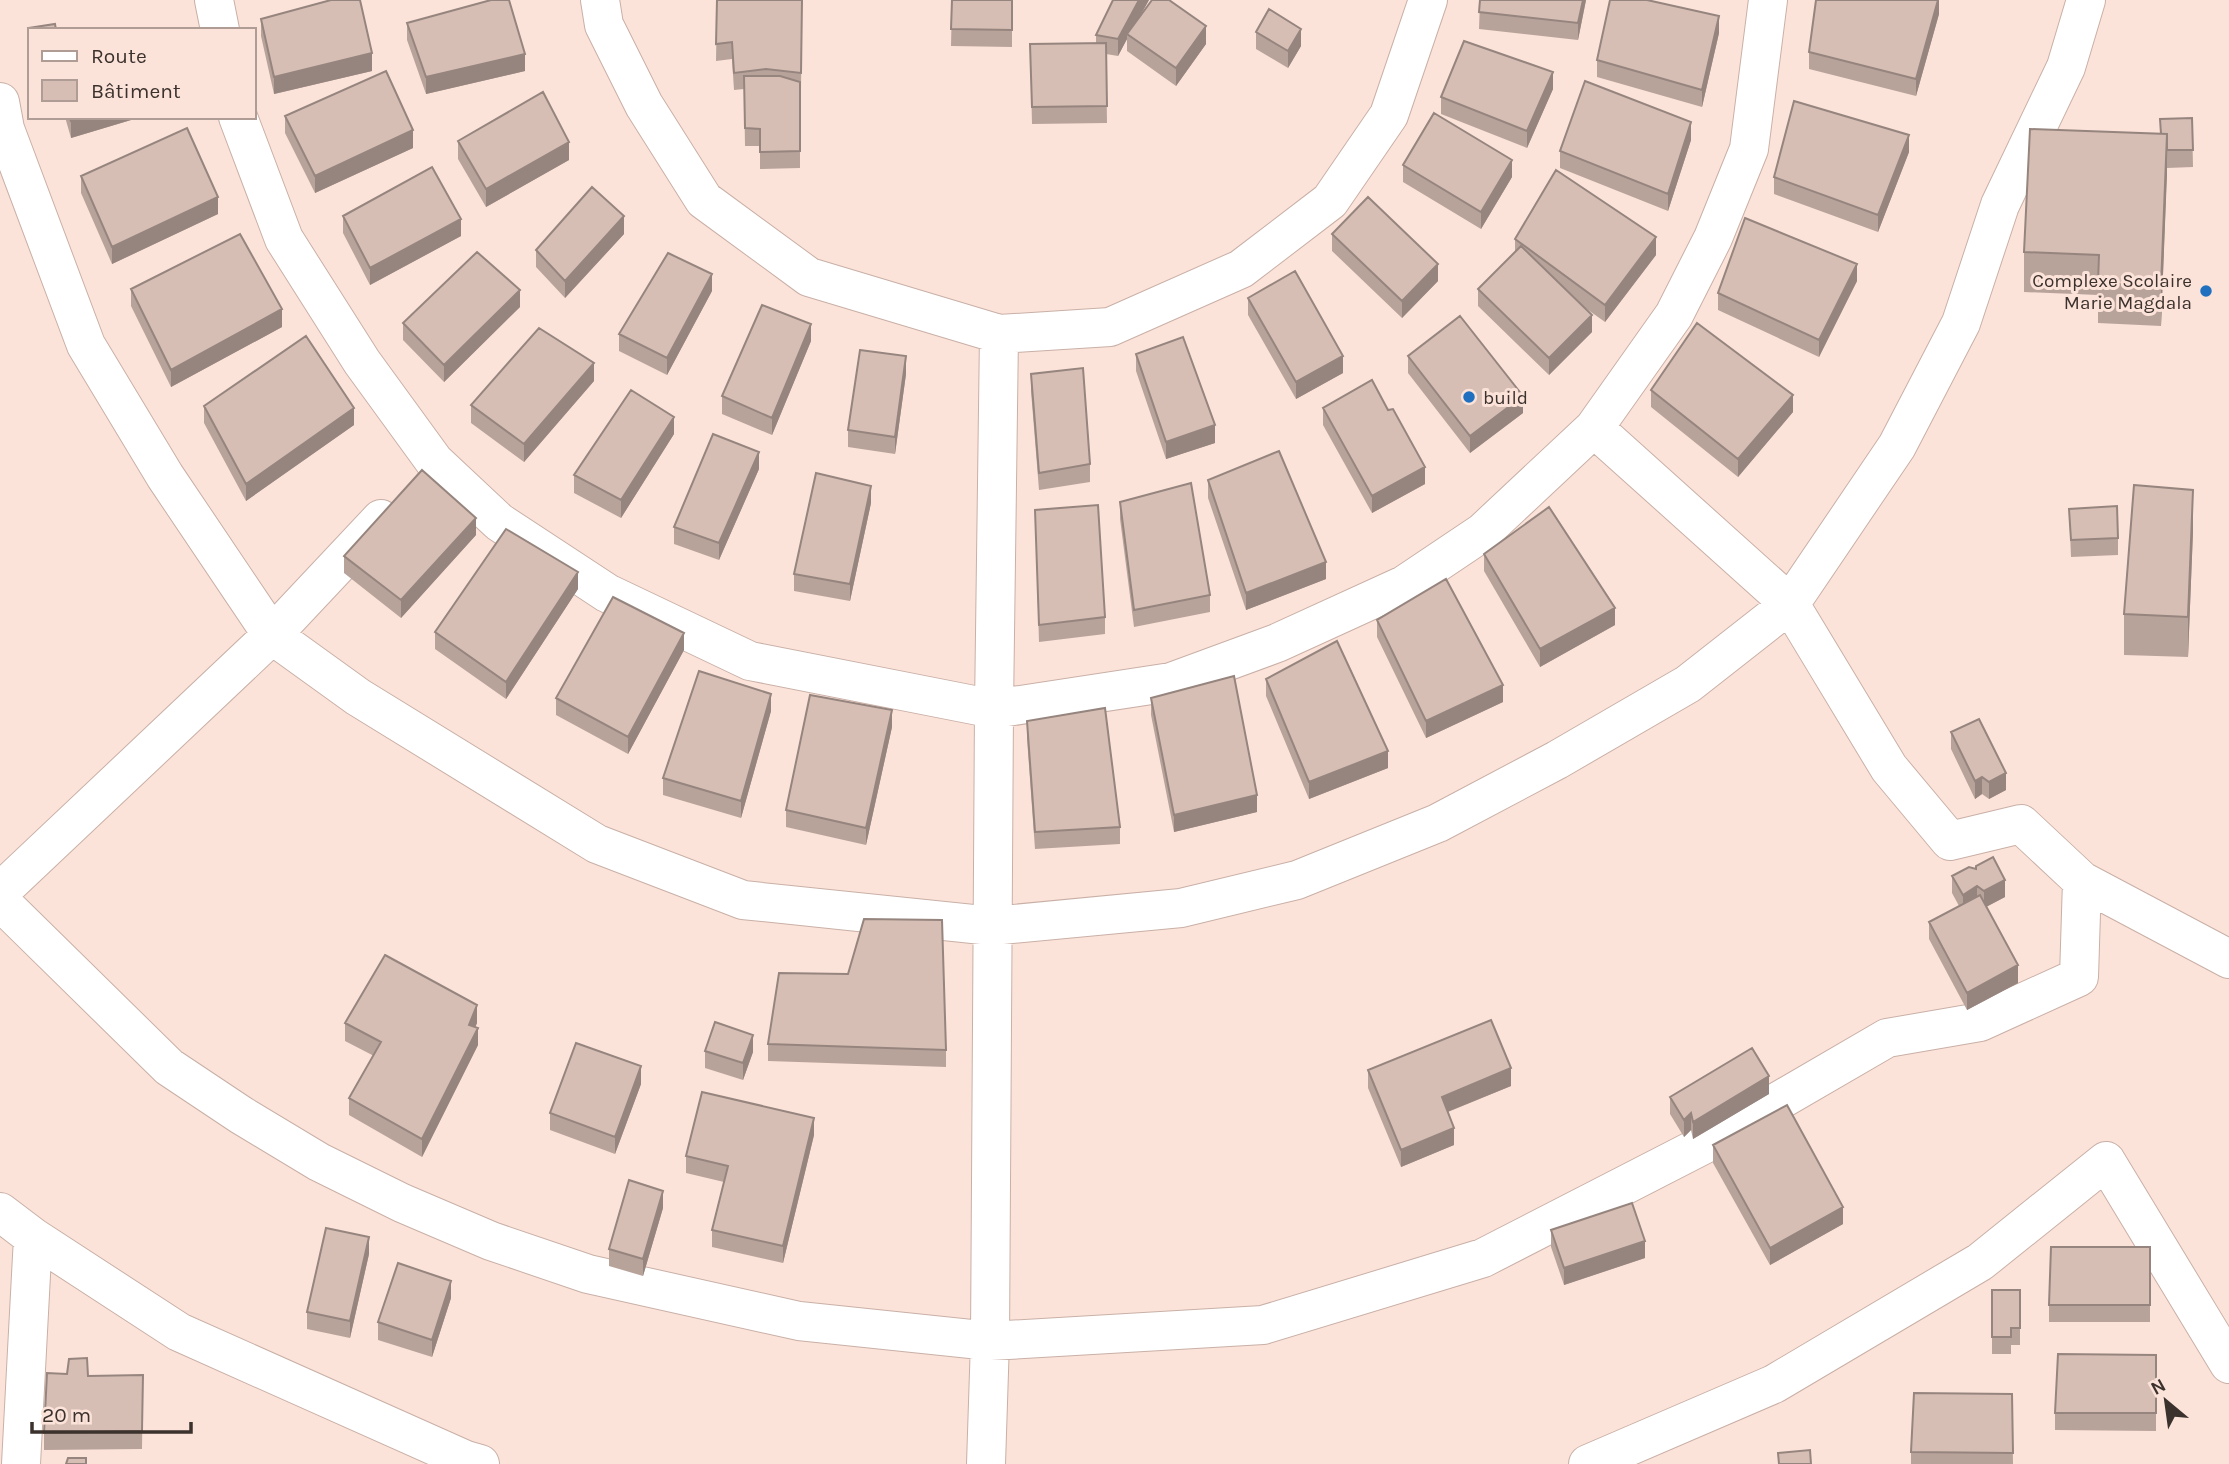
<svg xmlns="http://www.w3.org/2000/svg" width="2229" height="1464" font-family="Karla,sans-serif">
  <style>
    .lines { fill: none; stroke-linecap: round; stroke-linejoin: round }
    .minor-casing { stroke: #c9b0a7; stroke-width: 40 }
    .minor { stroke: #fff; stroke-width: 38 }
    .wall { fill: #b8a39b }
    .shaded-wall { fill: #96857e }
    .building { fill: #d6beb4; stroke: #96857e; stroke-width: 2 }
    .poi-dot { fill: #2070bf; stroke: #fce3d9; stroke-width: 2.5 }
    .labels { text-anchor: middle; stroke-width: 6; stroke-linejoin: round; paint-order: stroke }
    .poi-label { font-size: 19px; fill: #3b312d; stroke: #fce3d9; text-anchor: end }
  </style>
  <rect width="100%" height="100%" fill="#fce3d9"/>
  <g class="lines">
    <defs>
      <path id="minor" d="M214,0l6,30
        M600,0l4,25 40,80 60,95 105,77 190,57 111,-7 131,-58 89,-68 59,-86 39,-115
        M0,102l5,27 81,216 79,131 107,159 86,62 239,147 146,56 249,26 189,-18 116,-28 141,-57 119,-63 131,-76 102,-80 107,-158 64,-123 39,-118 66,-138 20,-67
        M238,117l46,122 78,123 72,99 65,61 108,71 143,68 244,48 177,-27 106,-39 127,-58 79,-53 111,-104 80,-113 39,-77 36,-89 19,-149
        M1594,428l196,176 99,164 61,73 71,-17 61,57 147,78
        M0,892l272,-257 109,-116
        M0,901l169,166 72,48 78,47 83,41 89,38 97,33 211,47 191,20 273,-16 220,-67 220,-113 184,-107 93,-16 99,-45 3,-96
        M0,1212l33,25 146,95 287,128 14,4
        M21,1464l12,-227
        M986,1464l4,-123 4,-632 5,-375
        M1588,1464l186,-80 206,-122 126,-101 123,203"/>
    </defs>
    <use href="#minor" class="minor-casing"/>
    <use href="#minor" class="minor"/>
  </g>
  <path class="wall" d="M717,0h85l-1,90h-1v78l-40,1v-23h-15l-1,-57 -10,1 -2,-31 -16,2z
    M952,0h60v47l-61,-1z
    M1113,0h36l-10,18 67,26 -30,42 -49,-35v-12l-9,17 -12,-2 1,69 -75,1 -2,-80h66v-9z
    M1480,0h106l-8,40 -99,-11z
    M1939,0v14l-23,82 -107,-27v-17z
    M261,19l111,52 -98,23 -13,-58z
    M407,23l118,48 -99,23 -19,-54z
    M28,28l2,2v26l-2,-11z
    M1256,32l45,14 -13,22 -32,-19z
    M1719,33l-17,74 -105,-30v-17z
    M1553,89l-26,59 -86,-34v-17z
    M285,116l128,32 -98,45 -30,-60z
    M65,117h76l-70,21z
    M2192,118l1,49 -26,1 -6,158 -63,-3v-28l-74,-3v-40l136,-118z
    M1691,140l-23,71 -108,-43v-17z
    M458,141l111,19 -83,47 -28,-48z
    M1909,152l-31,80 -104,-38v-17z
    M1403,165l109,12 -31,52 -78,-47z
    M81,176l137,38 -106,50 -31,-71z
    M343,216l118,20 -91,49 -27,-52z
    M624,234l-59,64 -29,-31v-17z
    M1332,234l106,47 -36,37 -70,-67z
    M1515,239l141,16 -51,67 -21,-15 8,25 -43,43 -71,-69v-17l37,-37z
    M1857,281l-38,76 -101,-47v-17z
    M131,289l151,38 -111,60 -40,-81z
    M712,291l-45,84 -48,-24v-17z
    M1248,298l95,75 -47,26 -48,-84z
    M520,307l-76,75 -41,-42v-17z
    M811,341l-39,94 -50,-21v-18z
    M1136,354l79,89 -49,16 -30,-88z
    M1408,356l115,57 -53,40 -62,-80z
    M906,374l-11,80 -47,-7v-17z
    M1031,374l59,90v18l-51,8 -8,-99z
    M594,381l-70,81 -53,-39v-18z
    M1651,390l142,22 -55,65 -87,-70z
    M204,406l150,19 -108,76 -42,-78z
    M1323,408l65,2 37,74 -53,29 -49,-88z
    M674,434l-53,84 -47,-25v-18z
    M759,469l-40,91 -45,-16v-17z
    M1208,480l118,99 -80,31 -38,-112z
    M1120,502l90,93v17l-76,15 -14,-108z
    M871,503l-21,98 -56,-10v-17z
    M2069,509l49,29v17l-47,2z
    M1035,510l70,107v17l-66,8z
    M2193,531l-5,126 -64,-2v-41z
    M476,535l-75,83 -57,-45v-17z
    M1484,554l131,71 -75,42 -56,-96z
    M578,589l-72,110 -71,-50v-17z
    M1377,620l126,82 -77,36 -49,-101z
    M684,650l-56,104 -72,-39v-17z
    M1266,679l122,89 -79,31 -43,-103z
    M1151,698l106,114 -83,20 -23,-117z
    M771,711l-30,107 -78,-23v-17z
    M1027,721l93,106v17l-85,5 -8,-111z
    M892,727l-26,118 -80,-18v-17z
    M1951,732l55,58 -17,9 -7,-5 -7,5 -24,-50z
    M1952,876l53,21 -19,10 32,76 -51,27 -38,-71v-17l30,-16 -7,-13z
    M345,1023h132l-2,4 3,18 -56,112 -73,-42v-17l25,-42 -29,-15z
    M768,1044l178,6v17l-178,-6z
    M705,1051l48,1 -10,28 -38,-12z
    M1368,1070l143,16 -63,26 6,33 -53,22 -33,-79z
    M641,1084l-26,70 -65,-24v-17z
    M1769,1094l-76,45 -2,-9 -7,7 -14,-23v-17z
    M814,1135l-31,128 -71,-16v-17l12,-48 -38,-9v-17z
    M1713,1145l130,79 -73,41 -57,-102z
    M663,1208l-20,68 -34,-10v-17z
    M1551,1230l94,28 -81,27 -13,-38z
    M2150,1247v75h-101v-17z
    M369,1254l-19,84 -43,-9v-17z
    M1992,1290h28v55h-9v9h-19z
    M451,1298l-19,59 -54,-17v-18z
    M2156,1355v76l-101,-1v-17z
    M143,1375l-1,74 -98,1v-17l44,-57z
    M2012,1394l1,70h-102v-12z"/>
  <path class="shaded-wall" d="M1139,0h10l-20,35 -2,-1v5l-9,17v-17z
    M1583,0h3l-8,40v-17z
    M1938,0h1v14l-23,82v-17z
    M1719,16v17l-17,74v-17z
    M1206,26v18l-30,42v-18z
    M1301,29v17l-13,22v-17z
    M372,53v18l-98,23v-17z
    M525,54v17l-99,23v-17z
    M1553,72v17l-26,59v-17z
    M83,117h58l-70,21v-17z
    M1691,122v18l-23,71v-17z
    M413,130v18l-98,45v-17z
    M2167,134v40l-6,152v-40z
    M1909,135v17l-31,80v-17z
    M569,142v18l-83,47v-18z
    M1512,160v17l-31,52v-17z
    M218,197v17l-106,50v-17z
    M624,216v18l-59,64v-17z
    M461,219v17l-91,49v-17z
    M1656,237v18l-51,67v-17z
    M1438,264v17l-36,37v-17z
    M1857,264v17l-38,76v-17z
    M712,274v17l-45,84v-17z
    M520,290v17l-76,75v-17z
    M282,309v18l-111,60v-17z
    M1592,315v17l-43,43v-17z
    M811,324v17l-39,94v-17z
    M906,356v18l-11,80v-17z
    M1343,356v17l-47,26v-17z
    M594,363v18l-70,81v-18z
    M1793,395v17l-55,65v-18z
    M1523,396v17l-53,40v-17z
    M354,408v17l-108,76v-17z
    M674,417v17l-53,84v-18z
    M1215,425v18l-49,16v-17z
    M759,452v17l-40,91v-17z
    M1425,467v17l-53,29v-17z
    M871,486v17l-21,98v-17z
    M2193,490v41l-5,126v-40z
    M476,518v17l-75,83v-18z
    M1326,562v17l-80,31v-17z
    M578,572v17l-72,110v-17z
    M1615,608v17l-75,42v-18z
    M684,633v17l-56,104v-17z
    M1503,685v17l-77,36v-17z
    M771,694v17l-30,107v-17z
    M892,710v17l-26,118v-17z
    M1388,751v17l-79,31v-17z
    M2006,773v17l-17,9v-17z
    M1982,777v17l-7,5v-18z
    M1257,795v17l-83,20v-17z
    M2005,880v17l-21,11v-17z
    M1977,886v18l-14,9v-18z
    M2018,965v18l-51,27v-17z
    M477,1005v18l-8,19v-17z
    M478,1028v17l-56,112v-18z
    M753,1035v17l-10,28v-17z
    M641,1066v18l-26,70v-17z
    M1511,1068v18l-69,28v-17z
    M1769,1076v18l-76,45v-17z
    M1691,1113v17l-7,7v-17z
    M814,1118v17l-31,128v-17z
    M1454,1128v17l-53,22v-17z
    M663,1191v17l-20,68v-17z
    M1843,1207v17l-73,41v-17z
    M369,1237v17l-19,84v-17z
    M1645,1241v17l-81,27v-17z
    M451,1281v17l-19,59v-17z"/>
  <path class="building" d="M331,0h29l12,53 -98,24 -13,-58z
    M491,0h18l16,54 -99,23 -19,-54z
    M717,0h85l-1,73 -35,-4 -32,4 -2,-31 -16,2z
    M952,0h60v30l-61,-1z
    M1113,0h26l-21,39 -22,-4z
    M1152,0h17l37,26 -30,42 -49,-34z
    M1480,0h103l-5,23 -99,-11z
    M1610,0h37l72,16 -17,74 -105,-30z
    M1816,0h122l-22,79 -107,-27z
    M1269,9l32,20 -13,22 -32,-19z
    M55,24l1,6h-26v9l-2,-11z
    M1464,41l89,31 -26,59 -86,-34z
    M1106,43l1,63 -75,1 -2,-63z
    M386,71l27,59 -98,46 -30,-60z
    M744,76h36l20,6v69l-40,1v-23l-15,-1z
    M1585,81l106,41 -23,72 -108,-43z
    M543,92l26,50 -83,47 -28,-48z
    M1794,101l115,34 -31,80 -104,-38z
    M1434,113l78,47 -31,52 -78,-47z
    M69,117h14l-12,4z
    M2192,118l1,32h-26v-16h-6l-1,-15z
    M187,128l31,69 -106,50 -31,-71z
    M2030,129l137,5 -6,152 -63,-3 1,-28 -75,-3z
    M432,167l29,52 -91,49 -27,-52z
    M1556,170l100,67 -51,68 -90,-66z
    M592,187l32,29 -59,65 -29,-31z
    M1368,197l70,67 -36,37 -70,-67z
    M1745,218l112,46 -38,76 -101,-47z
    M240,234l42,75 -111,61 -40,-81z
    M1521,246l71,69 -43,43 -71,-69z
    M477,252l43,38 -76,75 -41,-42z
    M668,253l44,21 -45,84 -48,-24z
    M1295,271l48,85 -47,26 -48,-84z
    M762,305l49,19 -39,94 -50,-22z
    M1460,316l63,80 -53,40 -62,-80z
    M1697,323l96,72 -55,64 -87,-69z
    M539,328l55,35 -70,81 -53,-39z
    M306,336l48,72 -108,76 -42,-78z
    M1183,337l32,88 -49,17 -30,-88z
    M860,350l46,6 -11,81 -47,-7z
    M1083,368l7,96 -51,9 -8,-99z
    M1372,380l16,30 5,-1 32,58 -53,29 -49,-88z
    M631,390l43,27 -53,83 -47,-25z
    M713,434l46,18 -40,91 -45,-16z
    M1279,451l47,111 -80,31 -38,-113z
    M422,470l54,48 -75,82 -57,-44z
    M816,473l55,13 -21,98 -56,-10z
    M1191,483l19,112 -76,15 -14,-108z
    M2134,485l59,5 -5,127 -64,-3z
    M1098,505l7,112 -66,8 -4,-115z
    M2117,506l1,32 -47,2 -2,-31z
    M1549,507l66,101 -75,41 -56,-95z
    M506,529l72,43 -72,110 -71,-50z
    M1446,579l57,106 -77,36 -49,-101z
    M613,597l71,36 -56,104 -72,-39z
    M1337,641l51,110 -79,31 -43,-103z
    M699,671l72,23 -30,107 -78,-23z
    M1234,676l23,119 -83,20 -23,-117z
    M810,695l82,15 -26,118 -80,-18z
    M1105,708l15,119 -85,5 -8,-111z
    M1979,719l27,54 -17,9 -7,-5 -7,4 -24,-49z
    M1993,857l12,23 -21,11 -7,-5 -14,9 -11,-19 17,-9 7,2v-3z
    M1980,895l38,70 -51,28 -38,-71z
    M864,919l78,1 4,130 -178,-6 11,-71 69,1z
    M385,955l92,50 -8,20 9,3 -56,111 -73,-41 32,-56 -36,-19z
    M1491,1020l20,48 -69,29 12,31 -53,22 -33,-80z
    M715,1022l38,13 -10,28 -38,-12z
    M576,1043l65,23 -26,71 -65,-24z
    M1752,1048l17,28 -76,46 -2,-9 -7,7 -14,-23z
    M702,1092l112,26 -31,128 -71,-16 16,-64 -42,-10z
    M1787,1105l56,102 -73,41 -57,-103z
    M629,1180l34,11 -20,68 -34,-10z
    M1632,1203l13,38 -81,27 -13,-38z
    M326,1228l43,9 -19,84 -43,-9z
    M2051,1247h99v58h-101z
    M398,1263l53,18 -19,59 -54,-18z
    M1992,1290h28v38h-9v9h-19z
    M2058,1354l98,1v58h-101z
    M87,1358l1,18 55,-1 -1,56 -98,2 3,-60 20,1 2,-15z
    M1914,1393l98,1 1,59 -102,-1z
    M1810,1450l1,14h-32l-1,-11z
    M68,1458h18v6h-20z"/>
  <g class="poi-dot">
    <circle cx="2206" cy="291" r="7"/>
    <circle cx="1469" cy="397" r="7"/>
  </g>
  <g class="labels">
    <g class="poi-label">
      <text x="2192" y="287">Complexe Scolaire<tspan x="2192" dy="22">Marie Magdala</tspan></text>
      <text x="1483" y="404" text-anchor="start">build</text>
    </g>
  </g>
  <rect x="28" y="28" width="228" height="91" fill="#fce3d9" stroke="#af9c94" stroke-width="2"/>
  <rect x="42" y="51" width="35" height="10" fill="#ffffff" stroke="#af9c94" stroke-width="2"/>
  <text x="91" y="63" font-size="21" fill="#3b312d">Route</text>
  <rect x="42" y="80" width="35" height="21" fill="#d6beb4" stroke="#af9c94" stroke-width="2"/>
  <text x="91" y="98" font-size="21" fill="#3b312d">Bâtiment</text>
  <g transform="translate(2166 1401) rotate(331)" stroke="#fce3d9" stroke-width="5" paint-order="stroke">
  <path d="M0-5L12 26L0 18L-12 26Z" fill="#3b312d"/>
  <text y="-10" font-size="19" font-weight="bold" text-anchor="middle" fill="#3b312d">N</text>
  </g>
  <path d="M32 1422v10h159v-10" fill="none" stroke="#3b312d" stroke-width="3.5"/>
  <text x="42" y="1422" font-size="21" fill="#3b312d" stroke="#fce3d9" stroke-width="5" paint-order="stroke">20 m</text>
</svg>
